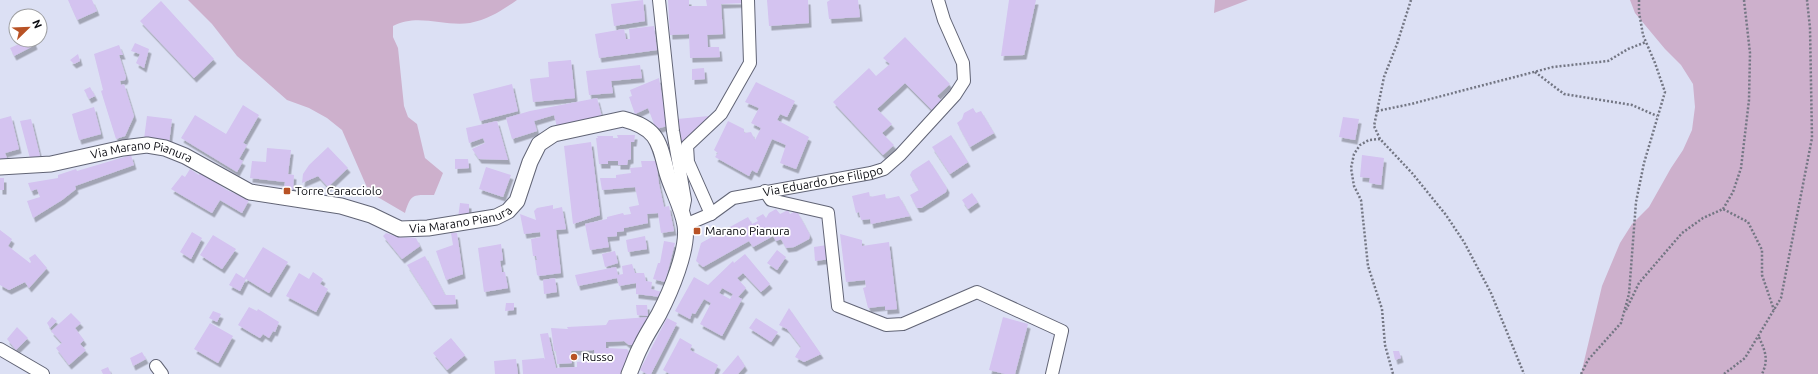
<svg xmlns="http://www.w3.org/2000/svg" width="1818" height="374" font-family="Ubuntu,sans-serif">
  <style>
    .green { fill: #cdb0cc }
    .building { fill: #d4c3f0; fill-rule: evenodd; filter: url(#shadow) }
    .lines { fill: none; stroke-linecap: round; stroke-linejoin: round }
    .minor-casing { stroke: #616475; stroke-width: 14 }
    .tertiary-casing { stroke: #616475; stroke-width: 17 }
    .path { stroke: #737683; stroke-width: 2.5; stroke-dasharray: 2 2; stroke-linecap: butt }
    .minor { stroke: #fff; stroke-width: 12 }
    .tertiary { stroke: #fff; stroke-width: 15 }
    .poi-dot { fill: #b85225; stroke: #fff; stroke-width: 1.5 }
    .labels { text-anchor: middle; stroke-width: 3.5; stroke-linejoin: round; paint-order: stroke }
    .street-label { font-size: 12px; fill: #0b0c12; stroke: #fff }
    .poi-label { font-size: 12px; fill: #0b0c12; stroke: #fff; text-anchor: start }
  </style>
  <defs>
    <filter id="shadow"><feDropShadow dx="2.5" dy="4.5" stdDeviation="0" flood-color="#0004"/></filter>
  </defs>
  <rect width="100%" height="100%" fill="#dce0f4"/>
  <path class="green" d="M188,0h329c-16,11 -28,19 -47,23 -26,4 -52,-10 -77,3v11l5,11 6,58 4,11 9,7 8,34 18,15 -9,22c-21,0 -23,-2 -29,18l-36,-21 -27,-62 -15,-12 -18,-10 -22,-8 -50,-44 -25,-32z
    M1215,0h33l-34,13z
    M1630,0h188v374h-237l21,-88 18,-43 12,-19 17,-17 22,-39 12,-18 9,-20 3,-23 -2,-23 -12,-19 -16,-16 -30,-36z"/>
  <path class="building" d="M68,0h24l5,11 -20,9z
    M643,0l2,21 -31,5 -3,-22z
    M668,0h21v6h18l-1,-6h40v3l-25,1 2,30 -16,1 1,12h11l1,10 -30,1 -1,-24 -19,1z
    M767,0h41l1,23 -40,3z
    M830,0h28l2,17 -31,2 -2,-17z
    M1009,0h27l-12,55 -23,1z
    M161,1l53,58 -20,19 -54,-57z
    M654,26l3,24 -58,8 -4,-24 29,-5 2,10h4l-1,-10z
    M905,37l45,47 -13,12 6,6 -10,9 -28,-28 -28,26 15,15 -10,9 12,12 -11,10 -50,-53 36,-34 7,8 14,-12 -7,-6z
    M28,40h5l2,5 -21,11 -4,-8z
    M135,43l14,6 -5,19 -8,-5 4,-9 -9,-3z
    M119,45l4,10h-4l7,22 -1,3 -5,1 1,4 3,-1 10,32 -9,20 -9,3 -15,-48 2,-1 -9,-36z
    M78,54l2,7 -6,3 -4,-4z
    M571,60l4,38 -42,4 -3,-23 19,-2 -1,-15z
    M640,65l2,13 -31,3 2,12 -24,2 -3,-24z
    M704,68l1,11 -13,1v-11z
    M659,78l8,48 -11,3 -8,-21 -13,6 -6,-17 3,-1 -2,-6z
    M756,82l39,19 -8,16 -7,-3 -3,6 32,17 -13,32 -16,-6 6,-18 -14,-6 -15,34 -5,-3 -3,6 -34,-19 3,-4 -4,-3 14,-29 16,8v4l7,-1 4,8 6,-12 -10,-5 8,-15 -14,-6z
    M512,84l6,27 -38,10 -7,-27z
    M90,87l5,9 -6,3 -5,-9z
    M597,98l5,19 -45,10 -3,-12 -20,6 3,10 -25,8 -6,-21 24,-7z
    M243,105l16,10 -16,28 4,2 -8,14 4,2 -6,11 -56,-34 14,-23 31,19z
    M94,107l7,27 -22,6 -7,-26z
    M973,108l3,5 5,-2 13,22 -24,14 -13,-24 5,-4 2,-6z
    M11,116l8,33 -14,4 3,8h-8v-42z
    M147,116l25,3 -3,24 -25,-4z
    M709,116l1,5 -20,20 -9,1 -4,-23z
    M1343,117l16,2 -4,21 -16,-3z
    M31,119l10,41 -10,2 -11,-41z
    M497,121l11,39 -29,-1 -7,-10 13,-6 -2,-5 -14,5 -3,-15z
    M617,135h18l-1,7h-3v17l-3,1 -1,5h-9v-4h-10v3h-9l-3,-26h2l-1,-2h16v2h5z
    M951,135l17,27 -18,12 -18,-27z
    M591,142l9,73 -27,9 -9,-78z
    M328,147l20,21 -20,19 -10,-11 -16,7 1,-9 6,-9z
    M267,148l24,2 -3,24 6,1 -1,15 -9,-1 1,-7 -35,-4 2,-17 14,1z
    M131,155l3,10 -59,21 1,3 -14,11 -29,18 -6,-17 13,-4 -3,-8 -6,2 -3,-8 30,-5v-3l18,-6 1,2z
    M1362,155l22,3 -3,27 -12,-2 1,-5 -10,-1z
    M455,159h13l1,9 -14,1z
    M929,160l18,28 -1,4 -25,16h-4l-7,-13 9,-5 -9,-15 2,-4z
    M641,161h15l3,23 5,23 5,-1 5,25 -13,2 -3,-20 -11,1 1,9 -24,5v3l-7,1v4l-10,1 2,10 -19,3 -5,-26 22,-5v-2l16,-4 1,2 7,-1 -2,-7 10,-2 -4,-18 -33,3 -2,-12h16v-3l15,-2 -1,-5 12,-1z
    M486,167l25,8 -8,22 -24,-8z
    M190,169l9,6 1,-3 27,18 22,10 -7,13 -22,-13 -8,13 -41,-24 11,-14 3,2z
    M0,178h4v12h-4z
    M869,192l1,5 15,-3 1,5 13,-3 11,20 -39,8 -1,-5 -9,1 -2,-8 -3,1 -4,-17z
    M972,193l6,9 -10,7 -6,-9z
    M460,203l9,1v14h-11z
    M553,205v4l9,-2 4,22 -10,1 5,43 -22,3 -2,-1 -2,-15h2l-1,-4h-3l-2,-17 10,-2 -1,-5 -16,2 -4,-20 16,6 -2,-9 3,-3z
    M776,209l4,5 8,-4 2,4 5,-3 3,2 12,22 -1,4 -15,8 -8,1 -5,-9 -5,2 -3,-5 -20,11 -4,-6 -46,26 -7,-6 5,-18 47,-26 4,7 6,-3 -2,-3 7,-4 3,4 3,-5z
    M0,230l12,9 -4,7 22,17 1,-1 -2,-4 6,-4 12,14 -18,20 -4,-6 -16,8 -9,-5z
    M192,232l10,6 -11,21 -11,-7z
    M386,233l12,4 18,1 4,8 -18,13 -19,-23z
    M451,233h6l6,41 -17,6 -10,-29 17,-6z
    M840,234l22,6v6l27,-4 8,67 -12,1v-4l-17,2 -5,-20 3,-1 -1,-7 -19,2z
    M213,235l23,14 -14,20 -22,-14z
    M645,236l2,13 -19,3 -2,-12z
    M664,241l11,2 -10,39 -12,-3 5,-16h2z
    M501,244l2,16 -3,1 2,11h3l3,16 -24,4 -6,-44z
    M827,245l3,14 -15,2 -1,-14z
    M263,247l25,15 -19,31 -23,-14 -6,12 -11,-6 7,-12 8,5z
    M777,250l9,7 -9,13 -10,-7z
    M615,251l3,12 -13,4 -3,-13z
    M745,254l25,30 -9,8 -18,-19 -6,5 9,10 -8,9 4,2 -20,37 -22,-12 11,-21 -7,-4 -9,15 -3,-1 -2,6 -15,-8 19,-34 14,8 25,-24 1,2zM722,288l11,6 -3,5 -11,-6z
    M425,256l20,39h10l1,9 -23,1 -26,-40z
    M632,264l3,9h9l2,8 6,1 -1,7 11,3 -1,5 -25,-3v-11l-17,3 -2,-8 -39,8 -3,-11 41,-8 2,8 5,-1 -1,-8z
    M313,272l10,7 -3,5 8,5 -12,23 -30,-16 13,-23 10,6z
    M555,278l2,14 -13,2 -1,-14z
    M506,303h8v7l-9,1z
    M636,305h11l1,11 -11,-1z
    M249,307l8,4 1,-2 21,13 -4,10 -2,-1 -4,7 -6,-4 -3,4 -22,-13z
    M789,308l32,46 -17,8 -9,-5 6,-10 -14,-18 -8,-4z
    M213,311l8,3 -4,8 -8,-4z
    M71,313l10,10 -6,5 9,12 -4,4 6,6 -17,15 -13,-17 6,-5 -11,-12z
    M52,317l5,4 -7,7 -3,-5z
    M649,317l-14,28h-6l-5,-4 -18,1v6l21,1 3,4 -6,21h-101l-1,-14 22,-2 1,2 -5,-26 8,-1 8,35 21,-1v-5l18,-2 -1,-10 -23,1 1,12 -15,1 -1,-13h-2l-3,-23 17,1 -1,-2 39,-2 3,-5z
    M1003,317l25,7 -13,50h-10l-16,-4z
    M667,318l10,5 -26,51h-4l-7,-4z
    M756,318l22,14 -7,10 -22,-14z
    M210,323l23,13 -15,27 -24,-14z
    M17,327l11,11 -12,12 -9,-11z
    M451,338l14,17 -18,15 -14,-17z
    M680,338l12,7 -2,5 28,15 -4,9h-44l-7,-4z
    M1393,351h6l2,7 -6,2z
    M142,352l4,7 -13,7 -3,-8z
    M738,355l7,11 -7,8h-16z
    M516,359l2,15h-23l-1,-13z
    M108,367l3,7h-8l-2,-4z"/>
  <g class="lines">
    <defs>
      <g id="minor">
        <path d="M659,0l14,131 12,69 -3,15"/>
        <path d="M765,191l6,9 57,13 10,93 48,19 17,-1 74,-32 85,39 -10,43"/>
        <path d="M711,214l-23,-52 -1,-16 34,-32 29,-51 -2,-63"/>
        <path id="s1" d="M685,225l26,-11 22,-16 138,-25 13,-4 16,-14 55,-60 9,-14 -1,-18 -19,-43 -6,-20"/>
        <path d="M0,349l43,25"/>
        <path d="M156,366l6,8"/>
      </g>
      <g id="tertiary">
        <path id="s2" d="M0,167l51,-3 72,-16 24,-3 18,3 20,8 65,36 91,14 30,9 29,14 28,-1 68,-11 12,-6 9,-10 13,-39 9,-18 15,-10 69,-15c35,9 36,23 44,54 5,17 15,34 18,52 4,24 -15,68 -26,89 -6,11 -13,21 -18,32 -5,9 -8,19 -12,28"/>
      </g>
    </defs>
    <use href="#minor" class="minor-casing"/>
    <use href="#tertiary" class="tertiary-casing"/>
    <path class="path" d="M1411,0l-14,44 -13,33 -10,49 6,13 32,34 34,42 18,27 27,51 33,81
      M1535,72l29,22 68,11 25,11
      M1377,111l34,-7 142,-37 55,-6 20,-12 18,-7
      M1380,139l-11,1 -9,5 -6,9 -3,14 3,18 7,14 7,66 14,43 3,36 8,29
      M1723,209l10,-17 8,-24 8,-68 1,-47 -6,-53
      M1626,310l13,-27 43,-50 21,-15 20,-9 25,13 14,28v25l12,35
      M1759,337c6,14 10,22 3,37
      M1581,374l7,-14 33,-37 8,-29 7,-92 8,-39 21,-71 -10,-29 -12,-28 -4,-23v-12
      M1724,374l21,-16 36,-60 31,-160 -2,-110 -3,-28"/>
    <use href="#minor" class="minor"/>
    <use href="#tertiary" class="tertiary"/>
  </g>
  <g class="poi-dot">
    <rect x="283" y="187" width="8" height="8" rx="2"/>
    <rect x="693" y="227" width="8" height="8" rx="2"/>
    <circle cx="574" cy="357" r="4"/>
  </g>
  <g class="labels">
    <g class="street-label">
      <text dy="4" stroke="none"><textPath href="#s2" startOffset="144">Via Marano Pianura</textPath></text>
      <text dy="4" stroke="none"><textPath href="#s1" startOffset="147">Via Eduardo De Filippo</textPath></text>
      <text dy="4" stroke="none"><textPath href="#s2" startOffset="480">Via Marano Pianura</textPath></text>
    </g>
    <g class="poi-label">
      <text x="295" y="195">Torre Caracciolo</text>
      <text x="705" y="235">Marano Pianura</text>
      <text x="582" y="361">Russo</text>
    </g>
  </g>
  <g transform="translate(28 28) rotate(67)"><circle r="19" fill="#ffffff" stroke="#9d9ea0"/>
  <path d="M0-3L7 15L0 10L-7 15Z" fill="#b85225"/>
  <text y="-6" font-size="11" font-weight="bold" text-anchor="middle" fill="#0b0c12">N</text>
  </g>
</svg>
